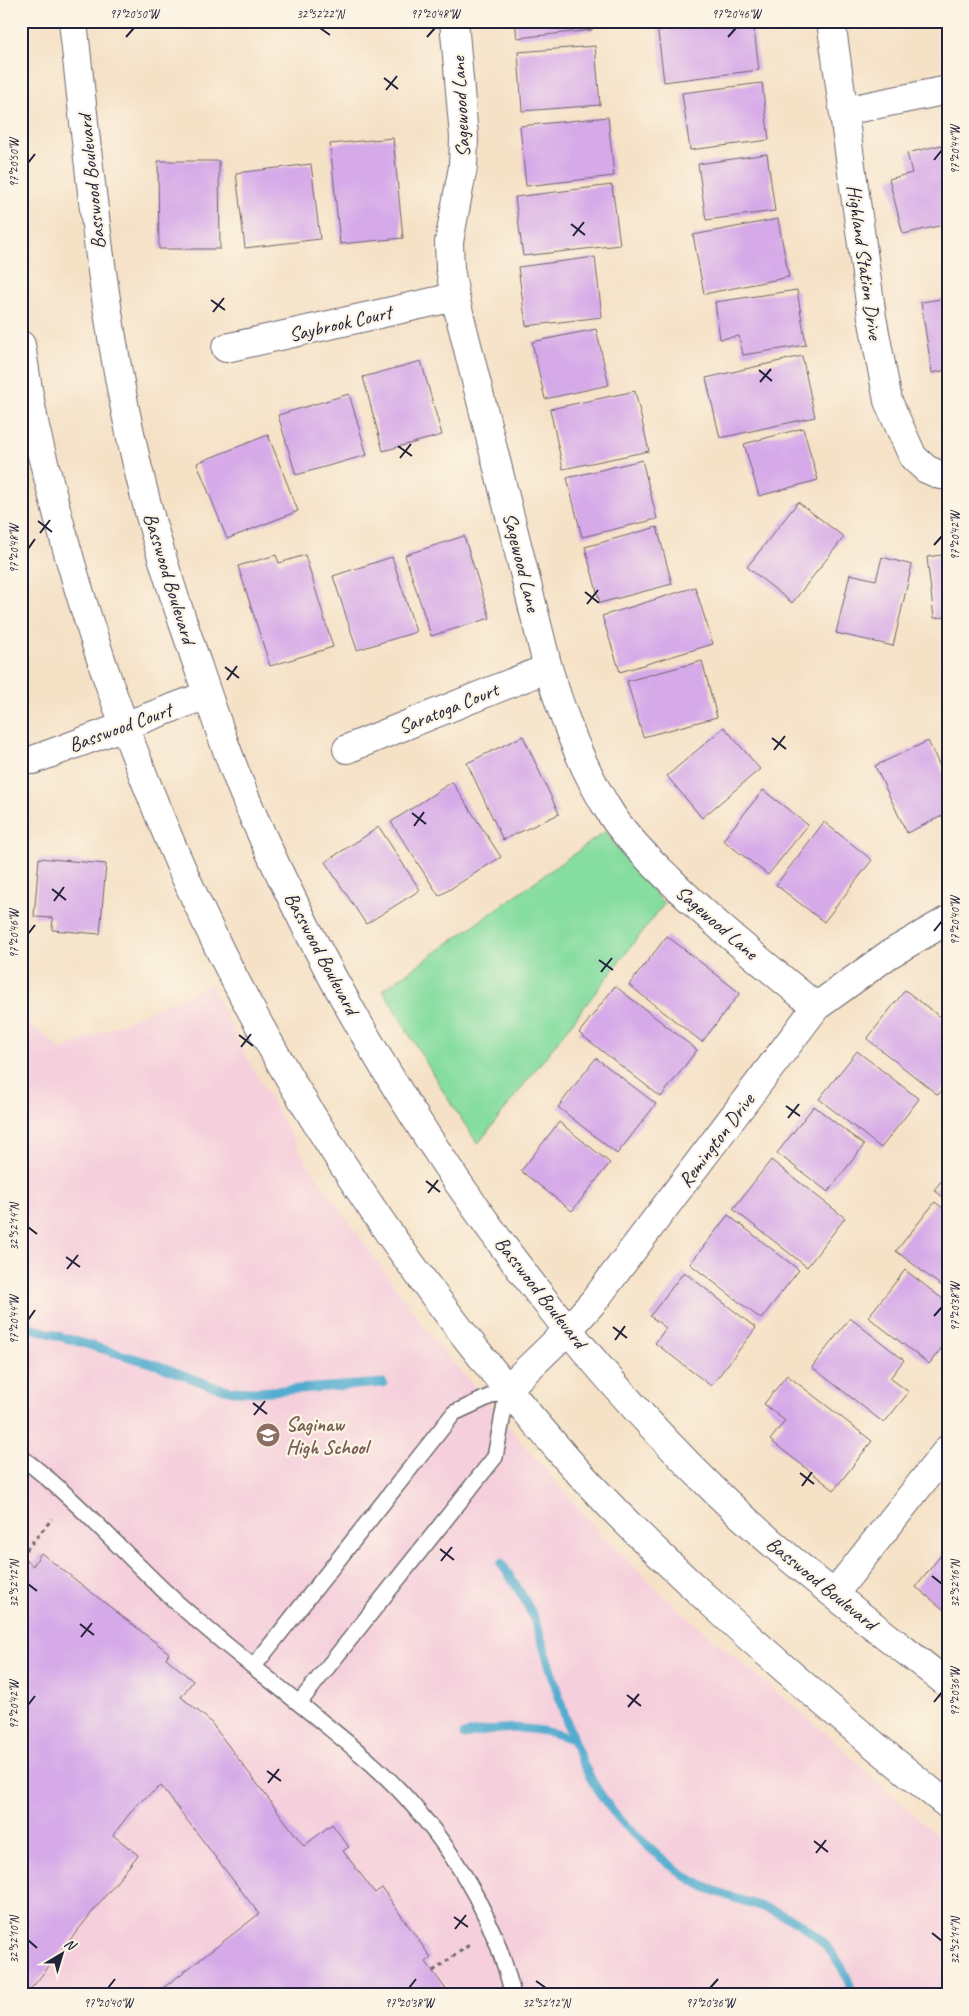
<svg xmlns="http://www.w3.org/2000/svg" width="969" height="2016" font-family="Caveat,sans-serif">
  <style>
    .built { fill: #f5cfdc }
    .green { fill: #86dda0; stroke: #54806e }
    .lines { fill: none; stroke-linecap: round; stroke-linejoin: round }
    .stream { stroke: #51accf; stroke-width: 9 }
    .building { fill: #d6a9e8 }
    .lane-casing { stroke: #6c656c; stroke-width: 18 }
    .street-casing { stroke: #6c656c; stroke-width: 30 }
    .secondary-casing { stroke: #6c656c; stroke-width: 30 }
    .path { stroke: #6c656c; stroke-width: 3; stroke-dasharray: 4 4; stroke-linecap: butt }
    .lane { stroke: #fff; stroke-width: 15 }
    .street { stroke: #fff; stroke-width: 28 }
    .secondary { stroke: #fff; stroke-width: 28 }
    .ticks { fill: none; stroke: #22223b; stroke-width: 2 }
    .labels { text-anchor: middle; stroke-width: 4.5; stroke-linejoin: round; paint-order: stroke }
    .street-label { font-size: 20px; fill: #22223b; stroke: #fcf5e5 }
    .education-label { font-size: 20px; font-weight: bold; fill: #785e54; stroke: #fcf5e5; text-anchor: start }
    .neatline { fill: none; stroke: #22223b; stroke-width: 2 }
    .ticks-label { font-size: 12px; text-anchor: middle; fill: #22223b }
  </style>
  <rect width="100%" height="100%" fill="#fcf5e5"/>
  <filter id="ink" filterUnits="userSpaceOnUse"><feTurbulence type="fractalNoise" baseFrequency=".02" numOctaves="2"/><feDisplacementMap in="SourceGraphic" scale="10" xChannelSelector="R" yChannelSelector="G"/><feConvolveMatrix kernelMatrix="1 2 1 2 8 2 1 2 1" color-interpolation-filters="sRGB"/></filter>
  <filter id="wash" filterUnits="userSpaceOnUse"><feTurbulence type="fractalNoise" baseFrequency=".0096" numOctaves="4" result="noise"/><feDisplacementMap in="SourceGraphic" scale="20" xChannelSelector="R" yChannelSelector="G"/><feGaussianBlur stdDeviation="1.12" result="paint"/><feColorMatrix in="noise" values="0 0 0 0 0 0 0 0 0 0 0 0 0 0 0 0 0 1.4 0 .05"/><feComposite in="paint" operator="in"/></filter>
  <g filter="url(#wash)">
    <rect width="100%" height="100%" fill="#f5e1c6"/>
    <path class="built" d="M210,984l37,74 62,108 120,168 173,202 84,80 138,116 124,114v149h-927v-977l41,32z"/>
    <path class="green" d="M606,831l13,19 45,54 -186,240 -32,-48 -63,-106z"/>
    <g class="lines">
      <path class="stream" d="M21,1325l136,40 52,20 24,6 24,1 126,-9
        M501,1563c12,18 25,36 33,56 5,12 9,26 13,39 23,73 34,130 94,182 18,16 38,34 60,45 24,12 51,17 75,27 38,14 66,44 77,83
        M464,1735c41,-9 69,-10 108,4"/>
    </g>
    <g id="blocks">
      <path class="building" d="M515,21h76l1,9 -75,8z
        M678,21h75l6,49 -95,12 -7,-58z
        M595,46l5,59 -78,6 -4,-59z
        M762,83l7,57 -79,10 -8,-57z
        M608,117l6,59 -88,10 -6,-60z
        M393,138l10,100 -63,6 -10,-100z
        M942,145l6,23v56l-45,10 -14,-55 23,-6 -5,-20z
        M767,154l8,57 -69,9 -8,-56z
        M158,161h61l1,88h-61z
        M311,164l9,75 -75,9 -9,-75z
        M612,185l8,60 -97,11 -8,-59z
        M778,219l11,58 -85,17 -11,-59z
        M595,257l7,60 -76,9 -8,-59z
        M797,290l9,55 -63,10 -4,-19 -19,3 -5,-37z
        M948,298v72l-16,3 -11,-71z
        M596,329l13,56 -64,14 -13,-57z
        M802,356l13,61 -95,21 -14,-60z
        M421,361l21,74 -59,16 -20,-74z
        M635,391l14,60 -86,18 -13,-60z
        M349,394l18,61 -71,20 -18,-60z
        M803,428l15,52 -59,16 -15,-52z
        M268,435l30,76 -71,28 -30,-76z
        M642,460l15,59 -75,18 -15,-59z
        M798,502l46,35 -52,66 -45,-36z
        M657,527l15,57 -72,19 -15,-56z
        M464,536l26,82 -59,18 -26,-81z
        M948,554v63l-14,1 -7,-61z
        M276,555l3,8 26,-8 28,92 -63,19 -32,-100z
        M392,557l24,75 -59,18 -24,-74z
        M882,557l30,8 -19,81 -57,-13 14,-59 26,6z
        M695,587l18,57 -93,28 -18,-56z
        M702,661l15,56 -74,20 -16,-56z
        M948,711v19h-1l-5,-17z
        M724,727l36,42 -58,49 -35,-42z
        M523,736l36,78 -56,26 -36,-77z
        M928,741l20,42v30l-41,20 -32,-67z
        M452,782l49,75 -62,39 -48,-74z
        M763,790l45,35 -40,50 -45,-35z
        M824,822l48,38 -48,62 -48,-37z
        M379,827l41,63 -54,34 -41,-62z
        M39,858l67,6 -6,70 -48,-4 1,-12 -19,-1z
        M667,936l73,57 -38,49 -73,-57z
        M615,986l82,64 -36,47 -82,-64z
        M905,990l43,33v60l-10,12 -71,-56z
        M857,1051l62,48 -38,49 -62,-49z
        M596,1058l60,46 -39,50 -59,-47z
        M814,1106l50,39 -36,47 -51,-39z
        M559,1122l51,41 -38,48 -51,-40z
        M771,1160l74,58 -38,49 -74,-58z
        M948,1173v28l-14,-11z
        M935,1202l13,10v79l-52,-40z
        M728,1215l71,55 -38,49 -71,-55z
        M905,1270l43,33v37l-19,24 -61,-47z
        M684,1272l72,56 -45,58 -56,-43 11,-15 -16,-12z
        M850,1318l54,42 -14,18 19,14 -25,31 -72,-56z
        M787,1375l85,66 -38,49 -64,-50 15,-19 -21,-17z
        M948,1546v67l-32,-26z
        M41,1553l128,100 -3,5 27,23 -12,16 28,23 95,126 28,-22 17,23 -6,4 32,42 7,-5 49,70 -5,4 24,33h-296l105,-81 -98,-128 -24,18 -24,31 25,20 -112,140h-5v-439l12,10z"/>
    </g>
  </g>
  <g filter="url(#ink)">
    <use href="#blocks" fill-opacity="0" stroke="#6c656c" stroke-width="1"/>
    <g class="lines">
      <defs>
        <path id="lane" d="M21,1457c56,42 101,95 152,142 47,43 99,82 149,123 32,26 67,54 94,87 46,53 81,117 97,186
          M254,1666l200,-253 54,-25
          M299,1703l196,-246 13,-69"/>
        <path id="street" d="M454,21l10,116 -1,30 -14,75 1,26 5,29 93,371c16,51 34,101 63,146 15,23 36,44 56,63 46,47 99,88 149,130
          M831,21l41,296 16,84 25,56 13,12 14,6h8
          M844,111l104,-21
          M226,348l229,-51
          M347,749l201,-81
          M33,760l174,-65
          M508,1388l61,-59 25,-28 222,-294 72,-52 60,-35
          M834,1594l114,-145"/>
        <path id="secondary" d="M73,21c17,156 31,311 69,464 13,53 30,106 48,158 20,59 39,118 64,175 110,246 268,484 461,673 72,70 154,131 233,193
          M21,345c4,24 7,47 12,71 4,23 11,46 17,69 17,69 38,137 61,204 35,98 74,195 122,287 90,174 204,335 333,482 47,54 99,103 152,151 74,68 151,133 230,196"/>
      </defs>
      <use href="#lane" class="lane-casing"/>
      <use href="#street" class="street-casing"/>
      <use href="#secondary" class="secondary-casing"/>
      <path class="path" d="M21,1556l31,-37
        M433,1971l39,-28"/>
      <use href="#lane" class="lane"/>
      <use href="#street" class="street"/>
      <use href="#secondary" class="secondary"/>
    </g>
  </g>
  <path class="ticks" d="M320,28l10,7M126,37l8,-9M427,37l8,-9M728,37l8,-9M384,78l14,11M386,90l11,-14M934,160l8,-10M28,163l7,-9M571,224l14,11M573,236l11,-14M211,300l14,10M213,312l11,-14M759,370l13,11M760,382l11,-13M398,446l14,10M400,458l11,-14M38,521l14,11M40,533l10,-13M934,545l8,-9M28,549l7,-10M585,592l14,11M587,604l11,-14M225,667l14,11M227,680l10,-14M772,738l14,11M774,750l11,-14M412,813l14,11M414,826l10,-14M52,889l14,11M54,901l10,-14M934,931l8,-10M28,934l7,-9M599,960l14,10M601,972l11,-14M239,1035l14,11M241,1047l10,-13M786,1106l14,10M788,1118l11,-14M426,1181l14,11M428,1193l10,-13M28,1227l9,7M66,1257l14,10M67,1269l11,-14M934,1316l8,-9M28,1320l7,-10M613,1327l14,11M615,1340l10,-14M253,1403l14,11M254,1415l11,-14M800,1473l14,11M802,1486l10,-14M440,1549l14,11M441,1561l11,-14M932,1576l10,8M28,1584l9,7M80,1624l14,11M81,1637l11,-14M627,1695l14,11M934,1702l8,-10M28,1705l7,-9M628,1707l11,-13M267,1771l14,10M268,1783l11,-14M814,1841l14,11M816,1853l10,-13M454,1917l14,10M455,1929l11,-14M932,1933l10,8M28,1940l9,8M536,1981l10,7M108,1988l7,-9M409,1988l7,-9M710,1988l8,-9"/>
  <defs>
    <symbol id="school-disc" viewBox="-11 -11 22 22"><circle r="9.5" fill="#8d6e63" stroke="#fcf5e5"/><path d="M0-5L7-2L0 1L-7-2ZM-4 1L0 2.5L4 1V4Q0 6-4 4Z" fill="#fff"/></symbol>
  </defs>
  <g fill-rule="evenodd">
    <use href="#school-disc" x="254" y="1421" width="28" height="28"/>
  </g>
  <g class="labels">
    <g class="street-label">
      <text transform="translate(460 107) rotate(-93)" y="7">Sagewood Lane</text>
      <text transform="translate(91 182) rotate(-96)" y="7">Basswood Boulevard</text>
      <text transform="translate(865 262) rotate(82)" y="7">Highland Station Drive</text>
      <text transform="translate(340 323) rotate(-13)" y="7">Saybrook Court</text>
      <text transform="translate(522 562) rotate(76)" y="7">Sagewood Lane</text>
      <text transform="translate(170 578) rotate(73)" y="7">Basswood Boulevard</text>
      <text transform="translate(448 708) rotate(-22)" y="7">Saratoga Court</text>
      <text transform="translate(120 727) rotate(-20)" y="7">Basswood Court</text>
      <text transform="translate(717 922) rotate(41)" y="7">Sagewood Lane</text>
      <text transform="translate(322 953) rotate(62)" y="7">Basswood Boulevard</text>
      <text transform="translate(716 1140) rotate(-53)" y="7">Remington Drive</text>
      <text transform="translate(541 1292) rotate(52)" y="7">Basswood Boulevard</text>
      <text transform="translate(822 1583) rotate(39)" y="7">Basswood Boulevard</text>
    </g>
    <g class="education-label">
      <text x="286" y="1431">Saginaw<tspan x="286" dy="23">High School</tspan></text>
    </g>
  </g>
  <rect width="969" height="2016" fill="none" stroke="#fcf5e5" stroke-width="55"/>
  <g transform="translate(62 1954) rotate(38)" stroke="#fcf5e5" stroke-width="4" paint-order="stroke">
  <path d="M0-4L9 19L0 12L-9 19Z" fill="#22223b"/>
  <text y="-8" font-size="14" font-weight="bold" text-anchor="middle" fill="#22223b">N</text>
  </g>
  <rect x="28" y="28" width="914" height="1960" class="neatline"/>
  <g class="ticks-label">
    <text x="134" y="18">97°20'50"W</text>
    <text x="320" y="18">32°52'22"N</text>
    <text x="435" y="18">97°20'48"W</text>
    <text x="736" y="18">97°20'46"W</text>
    <text transform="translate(955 150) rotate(-90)" y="4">97°20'44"W</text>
    <text transform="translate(14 163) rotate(-90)" y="4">97°20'50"W</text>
    <text transform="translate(955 536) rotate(-90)" y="4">97°20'42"W</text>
    <text transform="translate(14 549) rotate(-90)" y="4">97°20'48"W</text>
    <text transform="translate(955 921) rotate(-90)" y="4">97°20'40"W</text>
    <text transform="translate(14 934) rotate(-90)" y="4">97°20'46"W</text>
    <text transform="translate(14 1227) rotate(-90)" y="4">32°52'14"N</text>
    <text transform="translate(955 1307) rotate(-90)" y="4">97°20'38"W</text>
    <text transform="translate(14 1320) rotate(-90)" y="4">97°20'44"W</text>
    <text transform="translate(14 1584) rotate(-90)" y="4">32°52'12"N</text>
    <text transform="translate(955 1584) rotate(-90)" y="4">32°52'16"N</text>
    <text transform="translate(955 1692) rotate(-90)" y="4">97°20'36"W</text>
    <text transform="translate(14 1705) rotate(-90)" y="4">97°20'42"W</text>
    <text transform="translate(14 1940) rotate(-90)" y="4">32°52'10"N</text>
    <text transform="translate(955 1941) rotate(-90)" y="4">32°52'14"N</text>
    <text x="108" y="2007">97°20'40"W</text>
    <text x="409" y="2007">97°20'38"W</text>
    <text x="546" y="2007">32°52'12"N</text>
    <text x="710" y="2007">97°20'36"W</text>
  </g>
</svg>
